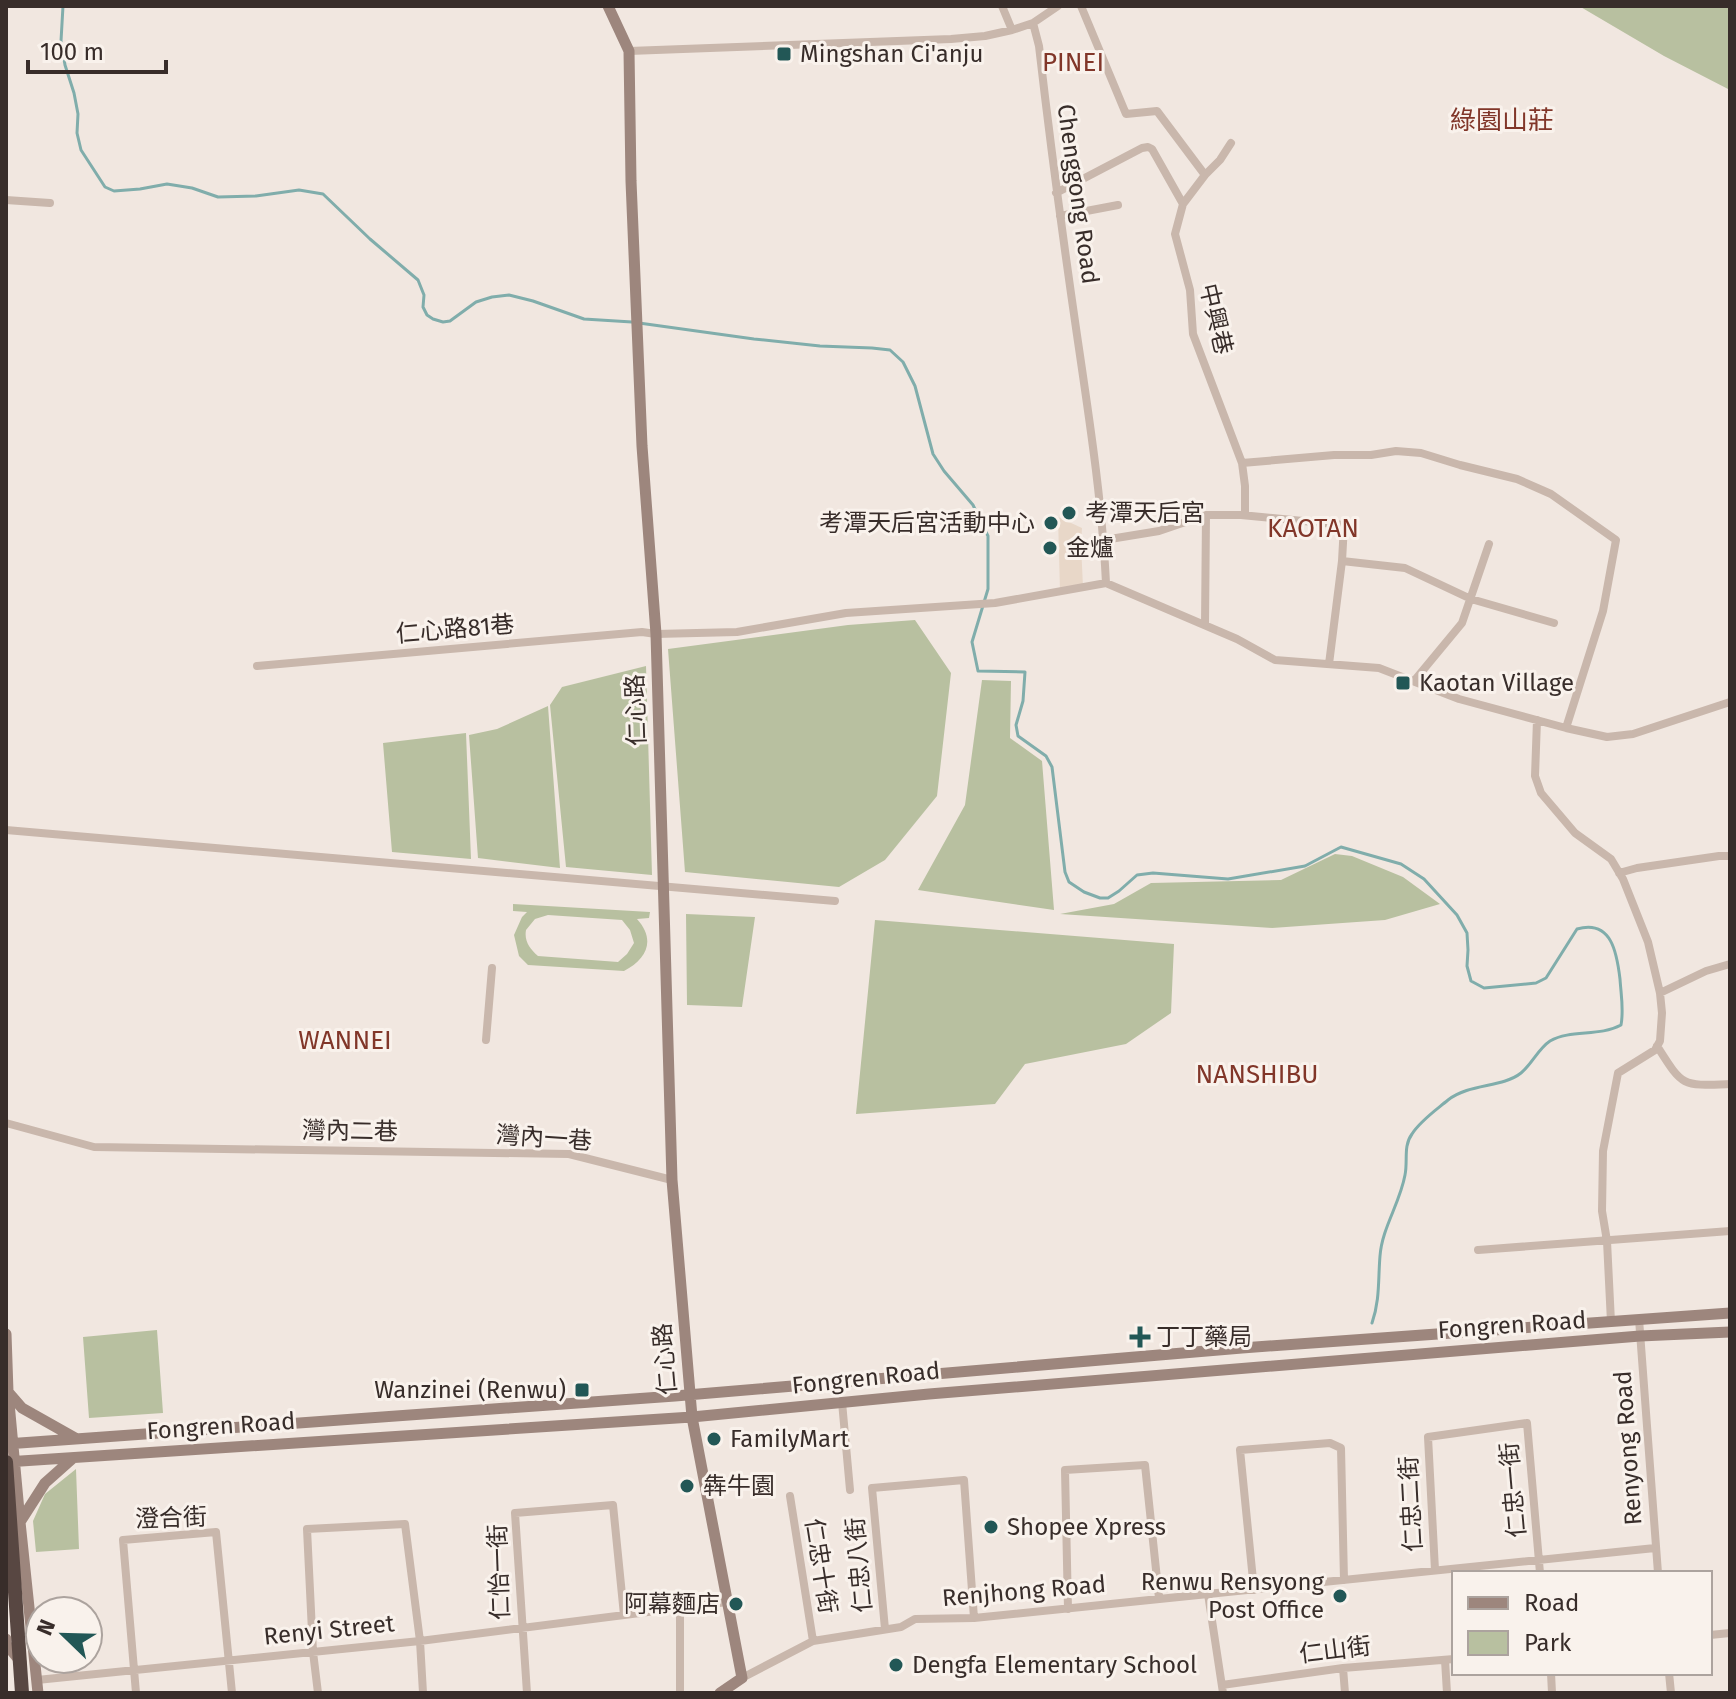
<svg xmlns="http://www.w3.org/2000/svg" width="1736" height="1699" font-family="'Fira Sans','Noto Sans TC',sans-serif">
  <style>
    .green { fill: #b8c0a0; fill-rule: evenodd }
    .plaza { fill: #e8d7c8 }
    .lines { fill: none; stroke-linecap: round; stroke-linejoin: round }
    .stream { stroke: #80adab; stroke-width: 3 }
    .street { stroke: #c9b7ac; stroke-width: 8 }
    .secondary { stroke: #9d867d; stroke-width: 11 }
    .highway-bridge { stroke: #584742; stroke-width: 14 }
    .poi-dot { fill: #225756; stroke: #f9f2ec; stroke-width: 3 }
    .labels { text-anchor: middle; stroke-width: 6; stroke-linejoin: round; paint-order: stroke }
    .poi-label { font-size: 24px; fill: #382d2a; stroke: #f9f2ec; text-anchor: start }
    .street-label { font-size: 24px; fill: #382d2a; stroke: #f9f2ec }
    .neighbourhood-label { font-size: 26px; fill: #813629; stroke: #f9f2ec }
  </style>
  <rect width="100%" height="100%" fill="#f1e7e0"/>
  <path class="green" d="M1579,6h151v84l-66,-34z
    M915,620l36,53 -14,123 -52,64 -46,27 -154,-15 -17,-223 180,-24z
    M646,666l6,209 -86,-8 -16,-162 12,-18z
    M982,680l29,1 -1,57 32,23 12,149 -136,-20 47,-85z
    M548,706l12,162 -82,-10 -9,-123 28,-6z
    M466,733l5,126 -79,-7 -9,-109z
    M1335,854l17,2 51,21 37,27 -55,16 -113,8 -212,-14 54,-10 37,-21 130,-3z
    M513,904l137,8 -1,6 -12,1c19,21 10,40 -13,52l-96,-6 -9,-9 -5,-21 8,-18 5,-5 -14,-1zM548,915l74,5 8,10 4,13 -7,11 -9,8 -80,-6c-8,-7 -14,-15 -12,-26l9,-11z
    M686,914l69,3 -13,90 -55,-2z
    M875,920l299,24 -3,69 -45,31 -101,20 -30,40 -139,10z
    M157,1330l6,83 -74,5 -6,-81z
    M76,1469l3,80 -43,3 -3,-31 12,-27z"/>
  <path class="plaza" d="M1058,517l24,11 -1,16 2,43 -23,4z"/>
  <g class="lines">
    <path class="stream" d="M63,6l-2,35 4,24 9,28 4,21 -1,19 4,17 24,37 9,4 26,-2 27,-5 25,4 26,9 38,-1 43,-6 24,4 47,45 48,41 6,15 -1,12 4,8 6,4 10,3 7,-1 26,-19 16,-5 17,-2 24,6 51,18 48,3
      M639,323l115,16 66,7 52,2 18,2 13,12 12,24 18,68 11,17 29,34 15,31v53l-16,53 6,29 47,1 -2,29 -7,24 2,11 28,20 6,11 13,105 4,10 15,10 16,6h8l11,-7 18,-16 16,-2 75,6 77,-13 36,-19 60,17 23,15 33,36 10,18 1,17 -1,16 4,15 13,7 52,-5 10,-5 31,-49c35,-10 40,25 43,50 1,16 4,31 1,46 -22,12 -50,4 -71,16 -12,8 -18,23 -29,32 -19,15 -51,10 -73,27 -12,10 -28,21 -36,34 -9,12 -4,27 -7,41 -5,28 -23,53 -25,81 -2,24 0,44 -8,67"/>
    <path class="street" d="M1002,6l10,24
      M1081,6l45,108 31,-3 48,64
      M1033,23l6,23c11,96 24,193 38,289 12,82 25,165 29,248
      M629,51l322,-12 34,-3 27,-6 21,-7 25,-17
      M1231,143l-11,17 -15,15 -22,29 -8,30 15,56 3,44 49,129 3,23v29
      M1056,193l86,-45 6,-1 4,2 31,55
      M6,200l44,3
      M1060,216l58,-11
      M1242,463l92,-8h37l25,-4 25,2 39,12 57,14 34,15 65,46 -13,71 -37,117
      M1104,540l55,-9 47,-16h35l103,10 -2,36 -13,103
      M1342,561l63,7 66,31 83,24
      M1205,625l1,-110
      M257,666l385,-34 14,2 81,-2 109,-19 149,-10 111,-20 131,56 38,21 104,8 80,31 107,29 41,9 26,-3 97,-32
      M1414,681l48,-58 27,-79
      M1537,720l-2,56 6,17 34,40 36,26 12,20 25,63 12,51 2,20 -2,28 -5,9 -37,23 -15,78 -1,60 5,30 4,81
      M6,830l829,71
      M1619,873l18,-5 82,-12h11
      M1660,993l46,-22 24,-7
      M486,1040l6,-72
      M1657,1046c26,41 24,40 73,38
      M6,1123l88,24 475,7 103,26
      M1478,1250l252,-19
      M1639,1319l19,254
      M842,1402l8,88
      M790,1496l23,145
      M1435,1570l-7,-133 99,-14 13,150
      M1254,1590l-14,-140 90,-7 11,5 3,132
      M1208,1594l15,99
      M680,1608v85
      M1068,1609l-3,-139 80,-5 14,133
      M885,1629l-13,-141 92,-8 10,138
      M1710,1635l20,-2
      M1445,1660l2,33
      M1343,1668l2,25
      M1551,1673l1,20
      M1669,1673l2,20
      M742,1678l71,-37 88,-14 14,-8 59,-1 681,-70
      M37,1680l383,-39 307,-39
      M1222,1685l121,-17 111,-9
      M136,1693l-13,-153 93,-8 16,161
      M318,1693l-5,-41 -6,-123 98,-5 15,117 3,52
      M527,1693l-12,-180 98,-8 11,110"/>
    <path class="secondary" d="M608,6l21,45 2,130 11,265 14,188 16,546 20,237 50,261 -22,15
      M6,1334l2,58 12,130 18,171
      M9,1393l13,15 55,31
      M6,1444l669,-48 567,-48 488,-35
      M6,1462l686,-45 237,-23 711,-58 90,-4
      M20,1522l25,-39 27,-24
      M6,1639v5l15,18"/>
    <path class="highway-bridge" d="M6,1462l16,231"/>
  </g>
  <g class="poi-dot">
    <rect x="776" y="46" width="16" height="16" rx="4"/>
    <circle cx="1069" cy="513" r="8"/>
    <circle cx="1051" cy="523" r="8"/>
    <circle cx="1050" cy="548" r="8"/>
    <rect x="1395" y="675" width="16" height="16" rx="4"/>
    <path d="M1136 1325h8v8h8v8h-8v8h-8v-8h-8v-8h8z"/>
    <rect x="574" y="1382" width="16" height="16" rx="4"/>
    <circle cx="714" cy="1439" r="8"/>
    <circle cx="687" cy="1486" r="8"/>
    <circle cx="991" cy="1527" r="8"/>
    <circle cx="1340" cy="1596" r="8"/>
    <circle cx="736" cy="1604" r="8"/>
    <circle cx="896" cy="1665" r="8"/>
  </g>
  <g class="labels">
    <g class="poi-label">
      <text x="800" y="62">Mingshan Ci'anju</text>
      <text x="1085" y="521">考潭天后宮</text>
      <text x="1035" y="531" text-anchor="end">考潭天后宮活動中心</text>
      <text x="1066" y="556">金爐</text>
      <text x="1419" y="691">Kaotan Village</text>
      <text x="1156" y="1345">丁丁藥局</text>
      <text x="566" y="1398" text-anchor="end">Wanzinei (Renwu)</text>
      <text x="730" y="1447">FamilyMart</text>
      <text x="703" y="1494">犇牛園</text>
      <text x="1007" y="1535">Shopee Xpress</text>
      <text x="1324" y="1590" text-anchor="end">Renwu Rensyong<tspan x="1324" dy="28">Post Office</tspan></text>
      <text x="720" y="1612" text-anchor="end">阿幕麵店</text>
      <text x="912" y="1673">Dengfa Elementary School</text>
    </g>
    <g class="street-label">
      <text transform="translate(1078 194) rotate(82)" y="8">Chenggong Road</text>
      <text transform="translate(1216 319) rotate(77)" y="8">中興巷</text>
      <text transform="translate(455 629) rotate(-5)" y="8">仁心路81巷</text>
      <text transform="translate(636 710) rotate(-92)" y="8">仁心路</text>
      <text transform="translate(350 1131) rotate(1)" y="8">灣內二巷</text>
      <text transform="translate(544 1138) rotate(4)" y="8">灣內一巷</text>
      <text transform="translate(1512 1325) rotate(-4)" y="8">Fongren Road</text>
      <text transform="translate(665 1359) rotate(-95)" y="8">仁心路</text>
      <text transform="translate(866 1378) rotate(-6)" y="8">Fongren Road</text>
      <text transform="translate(221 1426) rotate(-4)" y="8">Fongren Road</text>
      <text transform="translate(1628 1448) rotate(-94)" y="8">Renyong Road</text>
      <text transform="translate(1513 1490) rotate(-95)" y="8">仁忠一街</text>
      <text transform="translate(1411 1504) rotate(-93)" y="8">仁忠二街</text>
      <text transform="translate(171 1518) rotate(-2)" y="8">澄合街</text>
      <text transform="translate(859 1565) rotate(-95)" y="8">仁忠八街</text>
      <text transform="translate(821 1566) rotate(81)" y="8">仁忠十街</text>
      <text transform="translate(499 1572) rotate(-92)" y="8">仁怡一街</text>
      <text transform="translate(1024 1591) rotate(-5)" y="8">Renjhong Road</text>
      <text transform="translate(329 1630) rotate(-6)" y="8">Renyi Street</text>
      <text transform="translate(1335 1650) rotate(-7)" y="8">仁山街</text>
    </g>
    <g class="neighbourhood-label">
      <text x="1073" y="71">PINEI</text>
      <text x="1502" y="129">綠園山莊</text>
      <text x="1313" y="537">KAOTAN</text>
      <text x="345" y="1049">WANNEI</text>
      <text x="1257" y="1083">NANSHIBU</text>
    </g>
  </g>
  <rect width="1736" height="1699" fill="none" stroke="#382d2a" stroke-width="16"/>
  <rect x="1452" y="1571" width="260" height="104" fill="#f9f2ec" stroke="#aca39e" stroke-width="2"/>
  <rect x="1468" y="1597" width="40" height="12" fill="#9d867d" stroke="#aca39e" stroke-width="2"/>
  <text x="1524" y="1611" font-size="24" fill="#382d2a">Road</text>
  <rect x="1468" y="1631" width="40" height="24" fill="#b8c0a0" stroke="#aca39e" stroke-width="2"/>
  <text x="1524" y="1651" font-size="24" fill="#382d2a">Park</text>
  <g transform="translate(64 1635) rotate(293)"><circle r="38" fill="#f9f2ec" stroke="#aca39e" stroke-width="2"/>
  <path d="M0-6L14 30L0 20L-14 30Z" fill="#225756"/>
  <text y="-12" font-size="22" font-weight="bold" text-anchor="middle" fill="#382d2a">N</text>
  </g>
  <path d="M28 60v12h138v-12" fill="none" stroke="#382d2a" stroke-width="4"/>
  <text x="40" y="60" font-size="24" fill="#382d2a" stroke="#f9f2ec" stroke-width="6" paint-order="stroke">100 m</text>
</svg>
